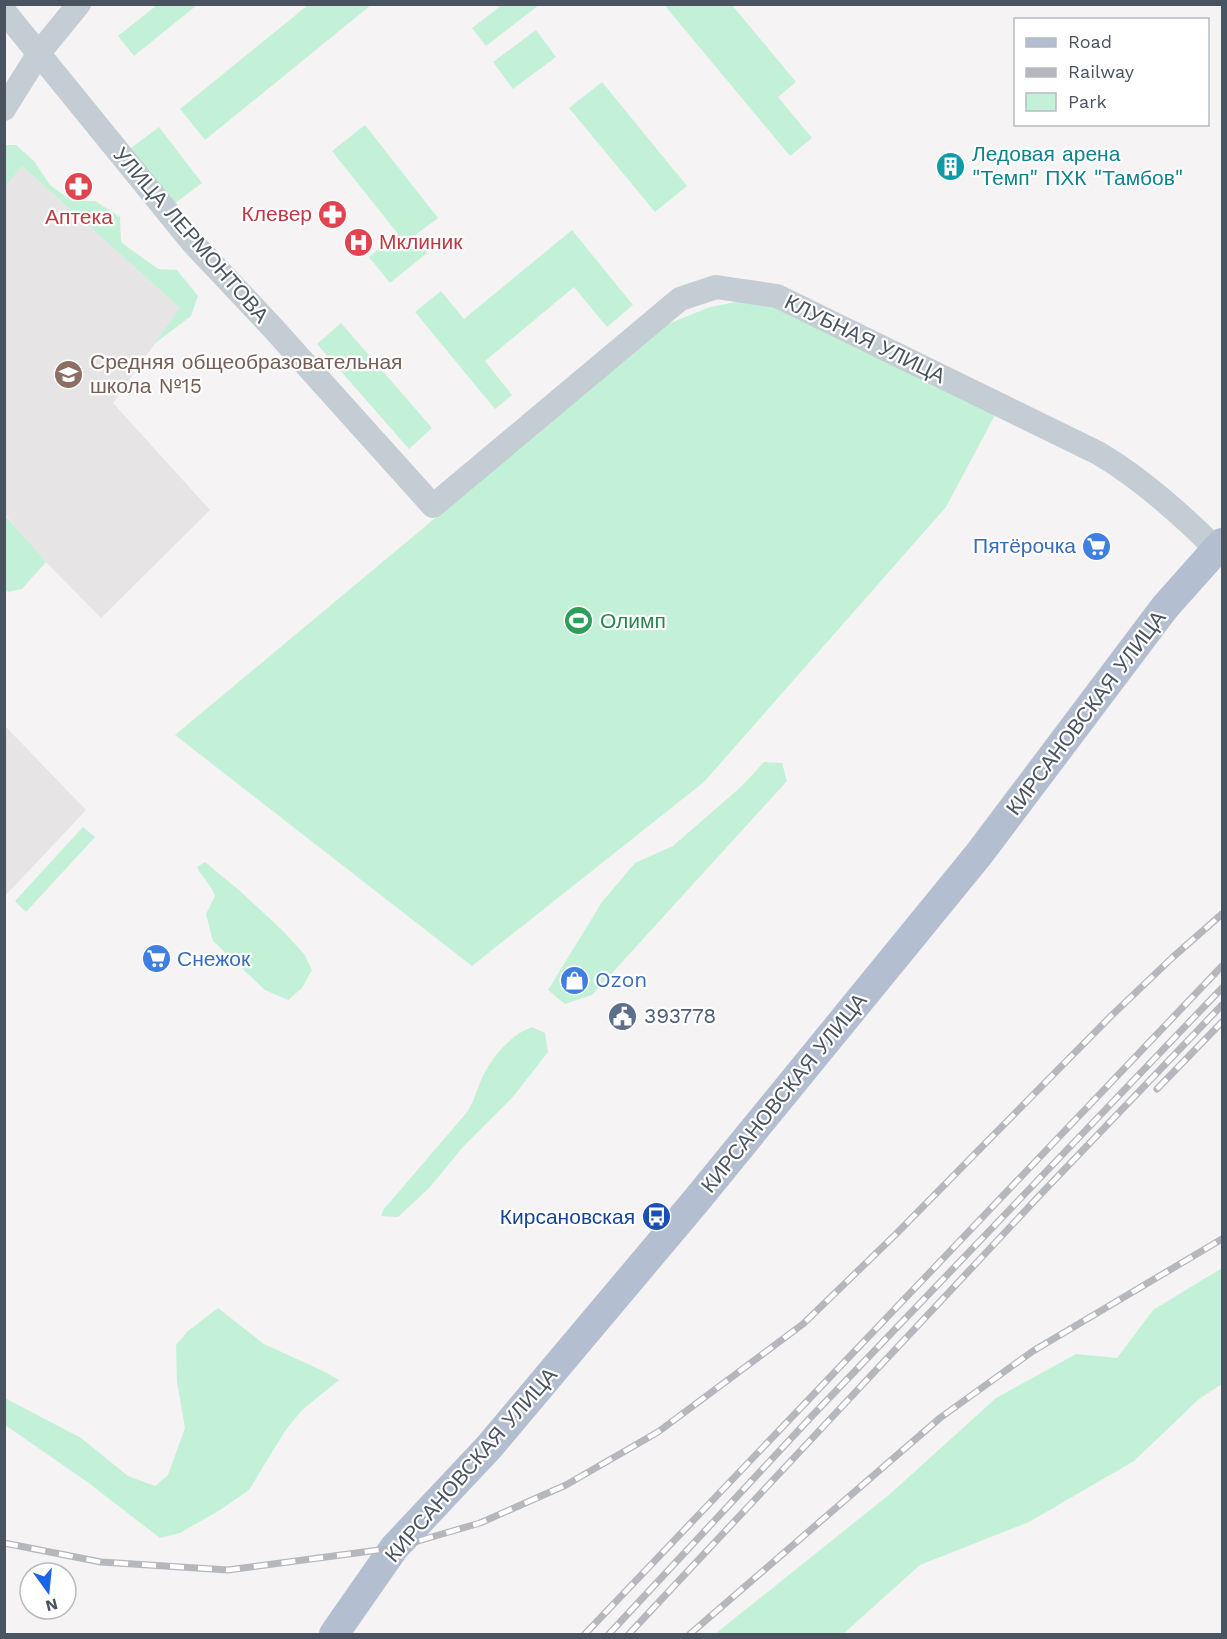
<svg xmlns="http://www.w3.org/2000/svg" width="1227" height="1639" font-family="'Work Sans',sans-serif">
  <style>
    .education { fill: #e6e4e5 }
    .green { fill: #c3f1d8 }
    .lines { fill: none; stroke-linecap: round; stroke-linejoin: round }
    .minor { stroke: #c4ccd4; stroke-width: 24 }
    .major { stroke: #b3bfd1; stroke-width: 30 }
    .rail-casing { stroke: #b5b7bd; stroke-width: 7 }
    .rail { stroke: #fff; stroke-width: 4.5; stroke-dasharray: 14; stroke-linecap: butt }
    .labels { text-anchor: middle; stroke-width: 4.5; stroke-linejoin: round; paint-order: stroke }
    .culture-label { font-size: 21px; fill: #0d838f; stroke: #fff; text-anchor: start }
    .health-label { font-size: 21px; fill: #be3a42; stroke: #fff; text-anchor: end }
    .street-label { font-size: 21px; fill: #4a5461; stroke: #fff }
    .education-label { font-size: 21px; fill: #785e54; stroke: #fff; text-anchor: start }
    .shop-label { font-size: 21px; fill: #366cbe; stroke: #fff; text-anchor: start }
    .leisure-label { font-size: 21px; fill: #27864d; stroke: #fff; text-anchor: start }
    .service-label { font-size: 21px; fill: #4e5e75; stroke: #fff; text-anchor: start }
    .transit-label { font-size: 21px; fill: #164399; stroke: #fff; text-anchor: end }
  </style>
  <rect width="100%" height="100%" fill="#f5f3f3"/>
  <path class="education" d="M22,166l158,142 -67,95 97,107 -109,108 -63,-64 -33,-40 -1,-327z
    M5,726l81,84 -81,86h-1z"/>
  <path class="green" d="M157,5h40l-63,51 -16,-20z
    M308,5h63l-166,135 -25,-31z
    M502,5h37l-53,41 -14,-18z
    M669,5h63l64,77 -18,15 34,41 -22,18 -124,-149z
    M536,30l20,27 -43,32 -20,-27z
    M602,82l85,104 -32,26 -86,-104z
    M365,125l73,93 -24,18 13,17 -37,30 -21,-26 29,-23 -66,-83z
    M159,127l43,56 -28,21 -43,-56z
    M5,145h11l18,16 16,24 22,16h23l25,16 1,25 37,27 19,1 21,26 -7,20 -37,28 26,-36 -158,-142 -17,21z
    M572,230l61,75 -26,22 -33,-40 -89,74 27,34 -17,14 -80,-97 26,-21 23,28z
    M741,301l33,1 221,113 -49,92 -242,275 -232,184 -297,-231 493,-411 42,-17z
    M341,323l91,105 -23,21 -92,-105z
    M4,514l42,48 -24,27 -14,3 -4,-3z
    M764,762l18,1 5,18 -195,214 -27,9 -17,-14 54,-88 33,-39 38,-17 70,-61z
    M83,827l12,10 -69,75 -11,-11z
    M205,862l35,29 43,40 21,23 8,16 -10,18 -14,12 -23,-10 -52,-49 -7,-27 9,-18c-4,-12 -13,-18 -18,-29z
    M532,1027l13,6 3,19 -36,46 -50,50 -32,39 -32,30 -17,-1 3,-7 84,-98c7,-12 9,-23 15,-35 9,-20 29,-42 49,-49z
    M1222,1268v116l-23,15 -65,62 -105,61 -109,43 -77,69h-128l175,-140 106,-96 80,-44 41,4 36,-48z
    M218,1308l46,36 57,26 18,10 -37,30 -17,21 -36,59 -29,20 -40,23 -20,5 -74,-57 -81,-56v-27l76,40 47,38 27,10 13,-11 17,-47 -8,-46 -1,-37 12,-14z"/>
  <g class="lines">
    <path class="minor" d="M4,11l188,231 80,85 161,179 247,-207 36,-12 61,9 321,157c41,24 84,62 118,96
      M4,109l35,-56 40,-49"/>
    <path class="major" d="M334,1634l60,-86 95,-101 206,-245 284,-348 186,-247 57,-64"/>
    <defs>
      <path id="rail" d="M1157,1089l65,-67
        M4,1543l97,19 127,8 166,-22 86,-25 86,-38 92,-53 145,-108 92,-89 216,-219 62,-59 49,-43
        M585,1634l637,-668
        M609,1634l202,-217 411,-429
        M629,1634l411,-439 182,-190
        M690,1634l250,-216 93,-67 189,-112"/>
    </defs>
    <use href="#rail" class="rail-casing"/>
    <use href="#rail" class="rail"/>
  </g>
  <defs>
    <symbol id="building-disc" viewBox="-11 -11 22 22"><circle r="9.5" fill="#0f9aa8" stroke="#fff"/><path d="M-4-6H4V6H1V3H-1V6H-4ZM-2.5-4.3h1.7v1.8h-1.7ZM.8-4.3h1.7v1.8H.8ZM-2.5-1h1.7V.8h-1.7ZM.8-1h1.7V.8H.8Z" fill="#fff"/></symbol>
    <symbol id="pharmacy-disc" viewBox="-11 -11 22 22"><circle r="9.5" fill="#e0444e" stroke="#fff"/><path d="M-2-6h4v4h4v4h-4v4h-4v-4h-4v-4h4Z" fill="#fff"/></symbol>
    <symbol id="hospital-disc" viewBox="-11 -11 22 22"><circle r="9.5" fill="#e0444e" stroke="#fff"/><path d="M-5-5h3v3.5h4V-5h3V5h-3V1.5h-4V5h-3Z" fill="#fff"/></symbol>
    <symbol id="school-disc" viewBox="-11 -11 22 22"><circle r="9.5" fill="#8d6e63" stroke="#fff"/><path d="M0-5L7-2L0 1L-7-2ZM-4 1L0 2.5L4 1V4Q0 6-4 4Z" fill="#fff"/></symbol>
    <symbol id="supermarket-disc" viewBox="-11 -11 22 22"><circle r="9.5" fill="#3f7fe0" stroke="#fff"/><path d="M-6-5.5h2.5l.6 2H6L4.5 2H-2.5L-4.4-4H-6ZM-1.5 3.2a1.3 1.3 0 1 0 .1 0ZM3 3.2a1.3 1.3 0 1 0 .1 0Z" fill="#fff"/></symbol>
    <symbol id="stadium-disc" viewBox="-11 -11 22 22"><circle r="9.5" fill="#2e9e5b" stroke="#fff"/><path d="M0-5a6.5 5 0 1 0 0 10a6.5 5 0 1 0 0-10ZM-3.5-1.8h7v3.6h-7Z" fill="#fff"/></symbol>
    <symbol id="shop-disc" viewBox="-11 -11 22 22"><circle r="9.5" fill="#3f7fe0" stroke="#fff"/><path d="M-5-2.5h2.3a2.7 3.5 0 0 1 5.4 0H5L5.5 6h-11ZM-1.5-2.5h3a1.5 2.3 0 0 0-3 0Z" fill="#fff"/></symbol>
    <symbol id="civic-disc" viewBox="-11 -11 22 22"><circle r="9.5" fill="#5c6f8a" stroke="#fff"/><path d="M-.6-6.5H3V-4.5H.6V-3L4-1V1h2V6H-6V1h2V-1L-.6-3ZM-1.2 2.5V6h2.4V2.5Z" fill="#fff"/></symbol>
    <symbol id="bus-disc" viewBox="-11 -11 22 22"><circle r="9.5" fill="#1a4fb4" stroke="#fff"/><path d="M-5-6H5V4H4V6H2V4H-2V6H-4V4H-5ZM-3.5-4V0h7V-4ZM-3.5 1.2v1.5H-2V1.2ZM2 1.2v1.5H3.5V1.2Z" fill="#fff"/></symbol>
  </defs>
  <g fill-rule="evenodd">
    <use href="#building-disc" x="934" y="150" width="33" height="33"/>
    <use href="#pharmacy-disc" x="62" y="170" width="33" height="33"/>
    <use href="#pharmacy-disc" x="316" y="198" width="33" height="33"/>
    <use href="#hospital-disc" x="342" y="226" width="33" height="33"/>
    <use href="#school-disc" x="52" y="358" width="33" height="33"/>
    <use href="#supermarket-disc" x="1080" y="530" width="33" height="33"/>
    <use href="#stadium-disc" x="562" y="604" width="33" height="33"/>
    <use href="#supermarket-disc" x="140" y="942" width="33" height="33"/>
    <use href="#shop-disc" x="558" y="964" width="33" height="33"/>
    <use href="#civic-disc" x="606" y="1000" width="33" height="33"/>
    <use href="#bus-disc" x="640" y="1200" width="33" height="33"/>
  </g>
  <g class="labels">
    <g class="culture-label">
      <text x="972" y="161">Ледовая арена<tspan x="972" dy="24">"Темп" ПХК "Тамбов"</tspan></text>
    </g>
    <g class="health-label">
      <text x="312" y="221">Клевер</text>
      <text x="79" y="224" text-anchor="middle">Аптека</text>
      <text x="379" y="249" text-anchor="start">Мклиник</text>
    </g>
    <g class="street-label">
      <text transform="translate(191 235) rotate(49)" y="7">УЛИЦА ЛЕРМОНТОВА</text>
      <text transform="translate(865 339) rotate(26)" y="7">КЛУБНАЯ УЛИЦА</text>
      <text transform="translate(1086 713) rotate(-53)" y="7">КИРСАНОВСКАЯ УЛИЦА</text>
      <text transform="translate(784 1093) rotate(-51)" y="7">КИРСАНОВСКАЯ УЛИЦА</text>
      <text transform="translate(471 1465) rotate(-49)" y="7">КИРСАНОВСКАЯ УЛИЦА</text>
    </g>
    <g class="education-label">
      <text x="90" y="369">Средняя общеобразовательная<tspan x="90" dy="24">школа №15</tspan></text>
    </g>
    <g class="shop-label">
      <text x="1076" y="553" text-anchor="end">Пятёрочка</text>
      <text x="177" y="966">Снежок</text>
      <text x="595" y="987">Ozon</text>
    </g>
    <g class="leisure-label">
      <text x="600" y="628">Олимп</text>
    </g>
    <g class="service-label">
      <text x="644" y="1023">393778</text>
    </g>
    <g class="transit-label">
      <text x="635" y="1224">Кирсановская</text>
    </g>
  </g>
  <rect width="1227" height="1639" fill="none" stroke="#4a5461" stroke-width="12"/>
  <rect x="1014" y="18" width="195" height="108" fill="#ffffff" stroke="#b7bbc0" stroke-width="1.5"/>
  <rect x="1026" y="38" width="30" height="9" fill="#b3bfd1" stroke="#b7bbc0" stroke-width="1.5"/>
  <text x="1068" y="48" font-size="18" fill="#4a5461">Road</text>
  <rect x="1026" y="68" width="30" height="9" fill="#b5b7bd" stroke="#b7bbc0" stroke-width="1.5"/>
  <text x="1068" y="78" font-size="18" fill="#4a5461">Railway</text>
  <rect x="1026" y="93" width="30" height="18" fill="#c3f1d8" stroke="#b7bbc0" stroke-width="1.5"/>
  <text x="1068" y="108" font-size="18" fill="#4a5461">Park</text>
  <g transform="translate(48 1591) rotate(165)"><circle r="28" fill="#ffffff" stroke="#b7bbc0" stroke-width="1.5"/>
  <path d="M0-4.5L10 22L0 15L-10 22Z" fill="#1b63e7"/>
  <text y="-9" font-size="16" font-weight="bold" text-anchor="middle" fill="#4a5461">N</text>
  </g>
</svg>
